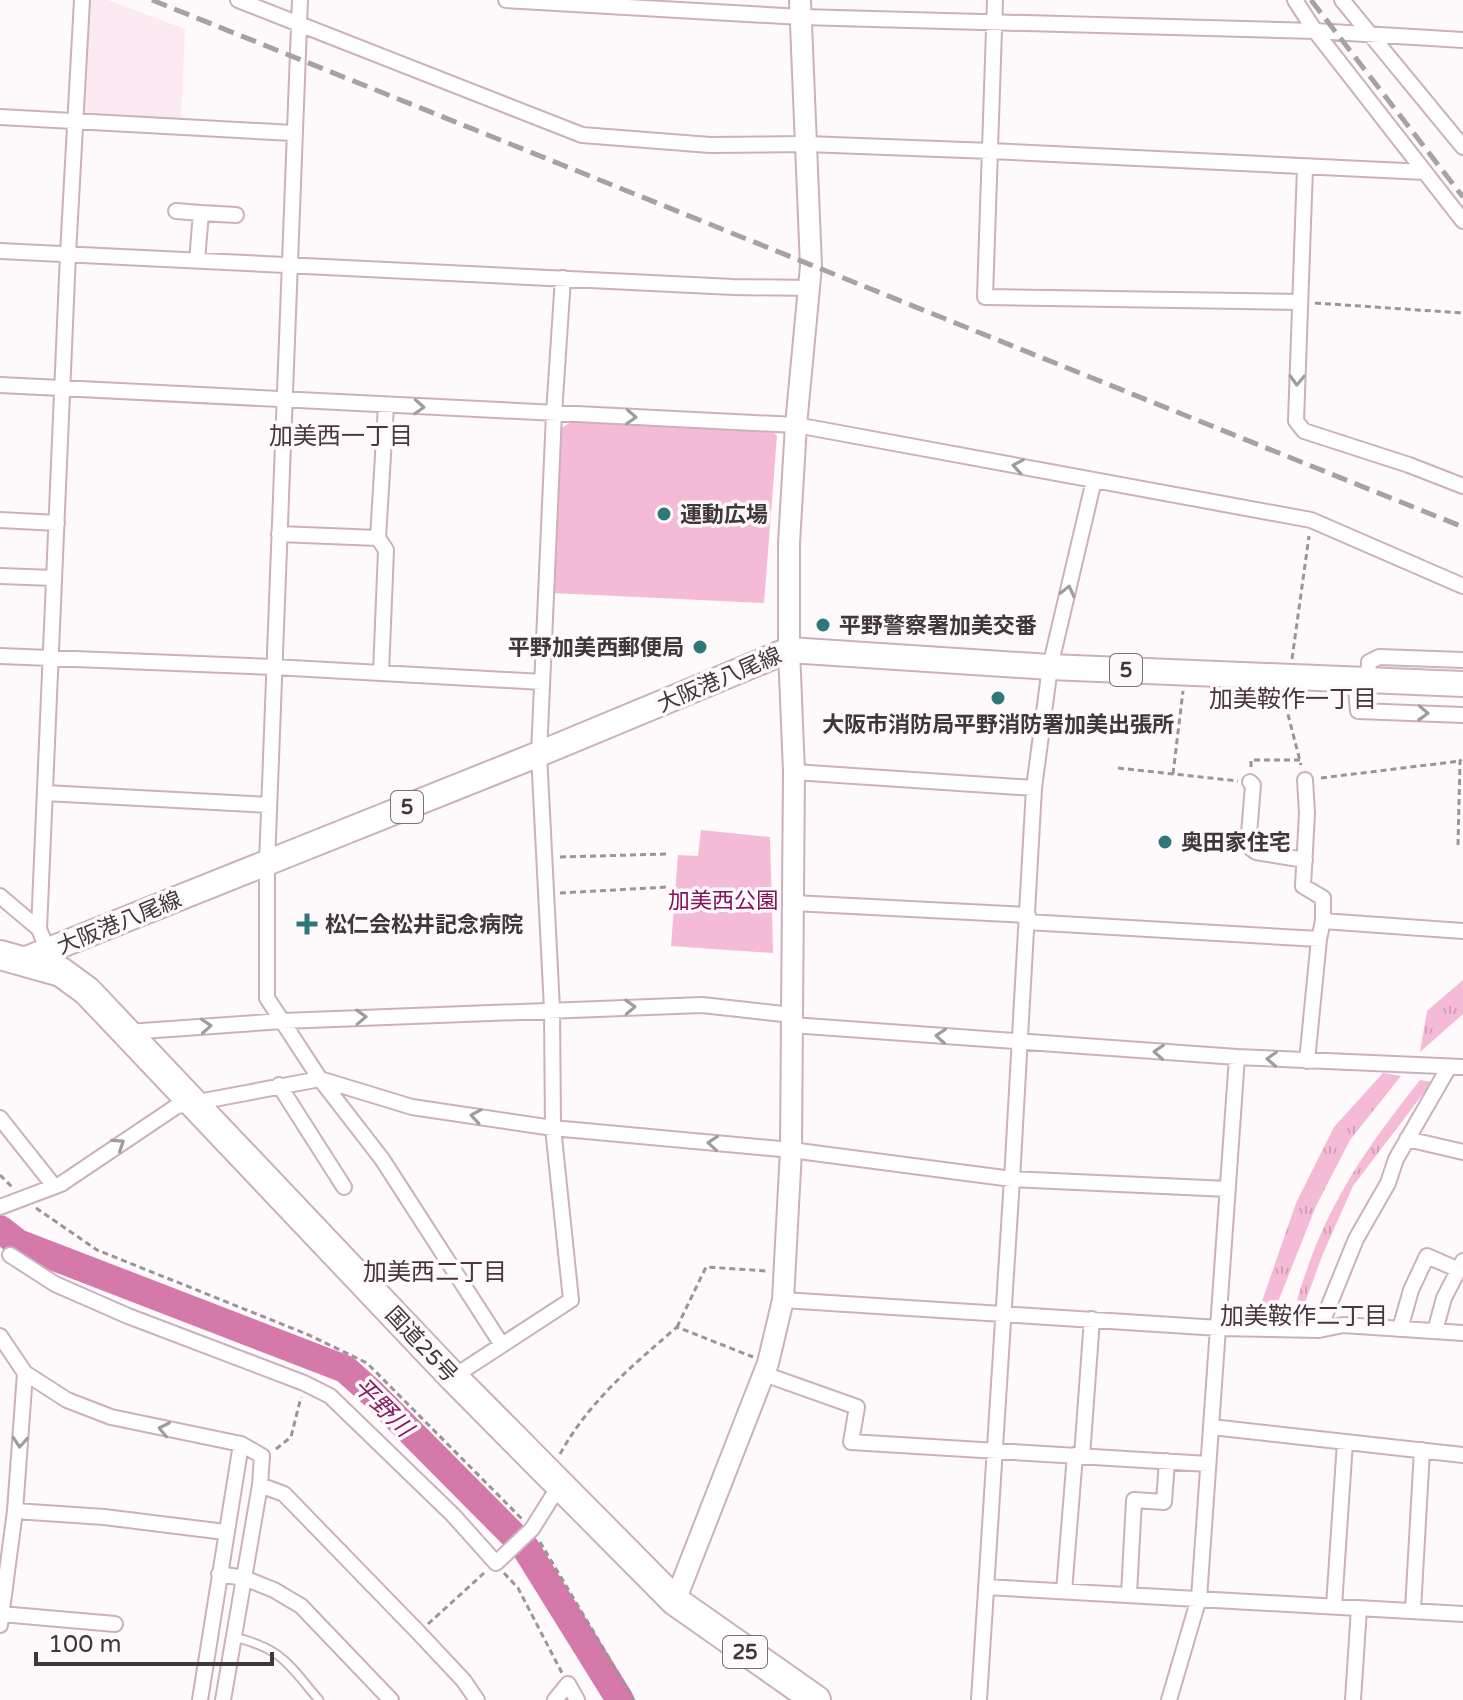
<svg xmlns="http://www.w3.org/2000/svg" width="1463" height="1700" font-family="'Varela Round','Noto Sans JP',sans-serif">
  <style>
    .built { fill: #fde9f2 }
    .grass { fill: url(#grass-tufts) }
    .green { fill: #f4bad6 }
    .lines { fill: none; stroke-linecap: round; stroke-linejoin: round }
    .river { stroke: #d579aa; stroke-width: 28 }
    .lane-casing { stroke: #cab1bd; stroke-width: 11 }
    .street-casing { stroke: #cab1bd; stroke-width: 18 }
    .secondary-casing { stroke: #cab1bd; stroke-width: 24 }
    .primary-casing { stroke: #cab1bd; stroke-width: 28 }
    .highway-casing { stroke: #cab1bd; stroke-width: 32 }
    .path { stroke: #9c9497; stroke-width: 3; stroke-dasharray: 6 4; stroke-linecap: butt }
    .lane { stroke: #fff; stroke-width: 7 }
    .street { stroke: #fff; stroke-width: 14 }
    .secondary { stroke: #fff; stroke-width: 20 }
    .primary { stroke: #fff; stroke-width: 24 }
    .highway { stroke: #fff; stroke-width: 28 }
    .rail { stroke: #a8a1a3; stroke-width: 5; stroke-dasharray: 16 8; stroke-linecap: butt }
    .oneway { stroke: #a09b9d }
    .poi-dot { fill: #2e787a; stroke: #fef9fb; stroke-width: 3 }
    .labels { text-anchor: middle; stroke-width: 7; stroke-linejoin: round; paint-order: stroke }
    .shield { fill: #fef9fb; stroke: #7a7175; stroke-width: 2 }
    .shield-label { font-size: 20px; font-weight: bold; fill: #41373b }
    .poi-label { font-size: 22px; font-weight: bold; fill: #41373b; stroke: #fef9fb; text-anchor: start }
    .street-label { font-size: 22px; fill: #41373b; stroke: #fef9fb }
    .park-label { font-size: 22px; fill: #82125a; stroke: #fef9fb }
    .neighbourhood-label { font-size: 24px; fill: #49353f; stroke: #fef9fb }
    .water-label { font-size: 24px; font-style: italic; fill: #8b1d61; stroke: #fef9fb }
  </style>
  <defs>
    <pattern id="grass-tufts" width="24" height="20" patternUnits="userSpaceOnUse" patternTransform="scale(2)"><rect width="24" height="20" fill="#f4bad6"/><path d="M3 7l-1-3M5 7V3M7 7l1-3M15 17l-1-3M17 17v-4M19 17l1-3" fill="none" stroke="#d2a0b9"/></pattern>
  </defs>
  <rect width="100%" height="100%" fill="#fef9fb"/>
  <path class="built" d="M88,0h20l77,29 -4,91 -99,-5z"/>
  <path class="grass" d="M1463,980v34l-43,38 7,-41z
    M1383,1073l18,3 -51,64 -34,66 -40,101h-16l36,-104 38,-76z
    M1420,1080l12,2 -79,104 -31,70 -20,55h-8c26,-96 65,-154 126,-231z"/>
  <path class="green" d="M571,422l200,8 6,6 -13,167 -211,-10 7,-164z
    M701,830l69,7 3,116 -102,-7 7,-91 20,1z"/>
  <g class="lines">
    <path class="river" d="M0,1229l18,14 327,126 28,25 152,153 95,153"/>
    <defs>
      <path id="lane" d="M234,1637c49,12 54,27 85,63"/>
      <path id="street" d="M238,0l344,135 128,10 97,-1 184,7 434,21
        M300,0l-33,863v135l53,81 62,80 120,186
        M506,0l295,17 514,14 148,9
        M995,0l-10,297 314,5
        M1295,0l20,31 148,190
        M1342,0l121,147
        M0,117l293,16
        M1305,168l-9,253 8,10 105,34 54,21
        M176,211l25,2
        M0,251l733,36 78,1
        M197,261l4,-48 35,2
        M0,385l796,40 515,95 152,66
        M0,520l57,3
        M279,534l99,4
        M0,576l54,2
        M0,656l274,11 268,15
        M381,673l5,-123 -8,-12 8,-132
        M1355,679l3,32 105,4
        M1368,680l1,-18 10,-5 84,3
        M794,772l240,16
        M1305,780l2,33 -4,73 20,12v23l-4,18 -12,122
        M1250,782l3,3 -5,61 8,6 49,8
        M45,793l224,12
        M0,896l39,33
        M793,903l235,12
        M1323,921l140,10
        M1027,922l292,17
        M48,951l-9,-22 29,-675 14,-254
        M792,1025l445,32 226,10
        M128,1032l155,-11 419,-16 90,10
        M279,1085l65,102
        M0,1118l54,68
        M1407,1139l56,13
        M0,1207l61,-23 116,-78 143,-27 92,28 141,21 238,22 221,29 216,10
        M10,1255l45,29 73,32 176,67 26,13 123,119 43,48 36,-34 27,-43
        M783,1300l436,28 100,2 24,-5 120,8
        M1400,1329l11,-39 16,-34 32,14
        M1319,1330l37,-91 32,-56 8,-24 53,-92
        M1435,1331l9,-33 19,-37
        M0,1336l25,37 42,27 44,17 130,27 21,12 -2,29 -37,215
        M764,1374l93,33 -6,35 357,22
        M453,1377l118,-77 -18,-172 -1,-119 -13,-255 15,-340 9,-136
        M1212,1427l251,28
        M1082,1456l10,-137
        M260,1485l24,9 135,139 45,48 13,19
        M15,1511l89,6 121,15
        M219,1574l25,4 30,12 27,16 90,94
        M986,1587l477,27
        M1064,1591l11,-136
        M1129,1594l5,-94 30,2 3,-41
        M1334,1606l11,-164
        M1413,1610l9,-160
        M1,1614l114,10
        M0,1625l15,-114 10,-138
        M200,1700l41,-256
        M555,1700l13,-16 9,16
        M979,1700l33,-521 22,-391 16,-121 44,-187
        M1169,1700l30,-102 38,-541
        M1353,1700l6,-92"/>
      <path id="secondary" d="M675,1601l93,-238 15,-63 8,-150 1,-135 2,-243 -5,-122v-107l7,-118 15,-159 -11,-266"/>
      <path id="primary" d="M24,960l515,-206 250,-104 261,17 413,17"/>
      <path id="highway" d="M0,955l61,17 26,19 366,386 222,224 141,99"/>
    </defs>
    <use href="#lane" class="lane-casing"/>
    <use href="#street" class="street-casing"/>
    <use href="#secondary" class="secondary-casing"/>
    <use href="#primary" class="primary-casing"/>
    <use href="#highway" class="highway-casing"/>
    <path class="path" d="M1315,303l148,10
      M1292,659l17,-123
      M1283,695l18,70
      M1251,767v-7h49
      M1118,768l120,13
      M1173,774l10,-83
      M1321,778l139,-17
      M1458,845l2,-84 3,-4
      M560,857l107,-3
      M560,893l108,-6
      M0,1175l12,12
      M36,1208l61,42 212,85 58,28 156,157
      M677,1327l29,-60 61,4
      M276,1449l15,-12 10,-40
      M560,1454c30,-54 71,-87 117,-127l76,30
      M540,1542l94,158
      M504,1573l14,15 44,85
      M428,1624l56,-51"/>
    <use href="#lane" class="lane"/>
    <use href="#street" class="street"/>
    <use href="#secondary" class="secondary"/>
    <use href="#primary" class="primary"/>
    <use href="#highway" class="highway"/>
    <path class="rail" d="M152,0l1311,527
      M1311,0l152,197"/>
  </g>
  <defs><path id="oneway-chevron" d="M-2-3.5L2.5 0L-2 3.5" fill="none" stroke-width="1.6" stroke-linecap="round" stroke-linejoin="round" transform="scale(2)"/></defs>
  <g class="oneway">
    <use href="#oneway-chevron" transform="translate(1297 380) rotate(92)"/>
    <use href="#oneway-chevron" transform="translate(419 407) rotate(3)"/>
    <use href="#oneway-chevron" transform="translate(631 417) rotate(3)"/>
    <use href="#oneway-chevron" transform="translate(1018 466) rotate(-170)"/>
    <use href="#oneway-chevron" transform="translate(1068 591) rotate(-77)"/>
    <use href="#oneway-chevron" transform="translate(1423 713) rotate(2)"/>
    <use href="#oneway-chevron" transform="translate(630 1007) rotate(-2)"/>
    <use href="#oneway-chevron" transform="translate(361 1017) rotate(-2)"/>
    <use href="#oneway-chevron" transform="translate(206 1026) rotate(-4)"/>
    <use href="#oneway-chevron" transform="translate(941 1036) rotate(-176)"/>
    <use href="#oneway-chevron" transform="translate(1159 1052) rotate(-176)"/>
    <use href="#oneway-chevron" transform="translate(1272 1059) rotate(-177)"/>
    <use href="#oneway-chevron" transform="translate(476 1116) rotate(-171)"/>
    <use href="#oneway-chevron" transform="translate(713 1143) rotate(-175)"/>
    <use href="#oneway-chevron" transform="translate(119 1144) rotate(-34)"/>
    <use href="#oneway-chevron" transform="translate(164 1429) rotate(-168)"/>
    <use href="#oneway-chevron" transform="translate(20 1442) rotate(94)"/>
  </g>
  <g class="poi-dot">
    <circle cx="664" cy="514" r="8"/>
    <circle cx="823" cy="625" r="8"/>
    <circle cx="700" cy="647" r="8"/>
    <circle cx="998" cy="698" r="8"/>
    <circle cx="1165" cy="842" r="8"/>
    <path d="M303 912h8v8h8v8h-8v8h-8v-8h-8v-8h8z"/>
  </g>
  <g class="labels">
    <g class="shield">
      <rect x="1110" y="654" width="32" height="32" rx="6"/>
      <rect x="391" y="791" width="32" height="32" rx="6"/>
      <rect x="723" y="1636" width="44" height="32" rx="6"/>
    </g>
    <g class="shield-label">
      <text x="1126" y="677">5</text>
      <text x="407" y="814">5</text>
      <text x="745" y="1659">25</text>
    </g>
    <g class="poi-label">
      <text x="680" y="522">運動広場</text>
      <text x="839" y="633">平野警察署加美交番</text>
      <text x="684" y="655" text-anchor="end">平野加美西郵便局</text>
      <text x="998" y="732" text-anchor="middle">大阪市消防局平野消防署加美出張所</text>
      <text x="1181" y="850">奥田家住宅</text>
      <text x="325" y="932">松仁会松井記念病院</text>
    </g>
    <g class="street-label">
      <text transform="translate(719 679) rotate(-23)" y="8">大阪港八尾線</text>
      <text transform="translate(119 922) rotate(-22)" y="8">大阪港八尾線</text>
      <text transform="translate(422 1344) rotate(47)" y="8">国道25号</text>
    </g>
    <g class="park-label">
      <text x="723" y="908">加美西公園</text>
    </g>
    <g class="neighbourhood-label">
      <text x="341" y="444">加美西一丁目</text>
      <text x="1293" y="707">加美鞍作一丁目</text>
      <text x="435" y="1280">加美西二丁目</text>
      <text x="1304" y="1324">加美鞍作二丁目</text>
    </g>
    <g class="water-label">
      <text transform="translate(383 1407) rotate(45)" y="8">平野川</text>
    </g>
  </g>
  <path d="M36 1652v12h236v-12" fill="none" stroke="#41373b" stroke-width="4"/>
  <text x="48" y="1652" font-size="24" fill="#41373b" stroke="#fef9fb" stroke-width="6" paint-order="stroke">100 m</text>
</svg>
